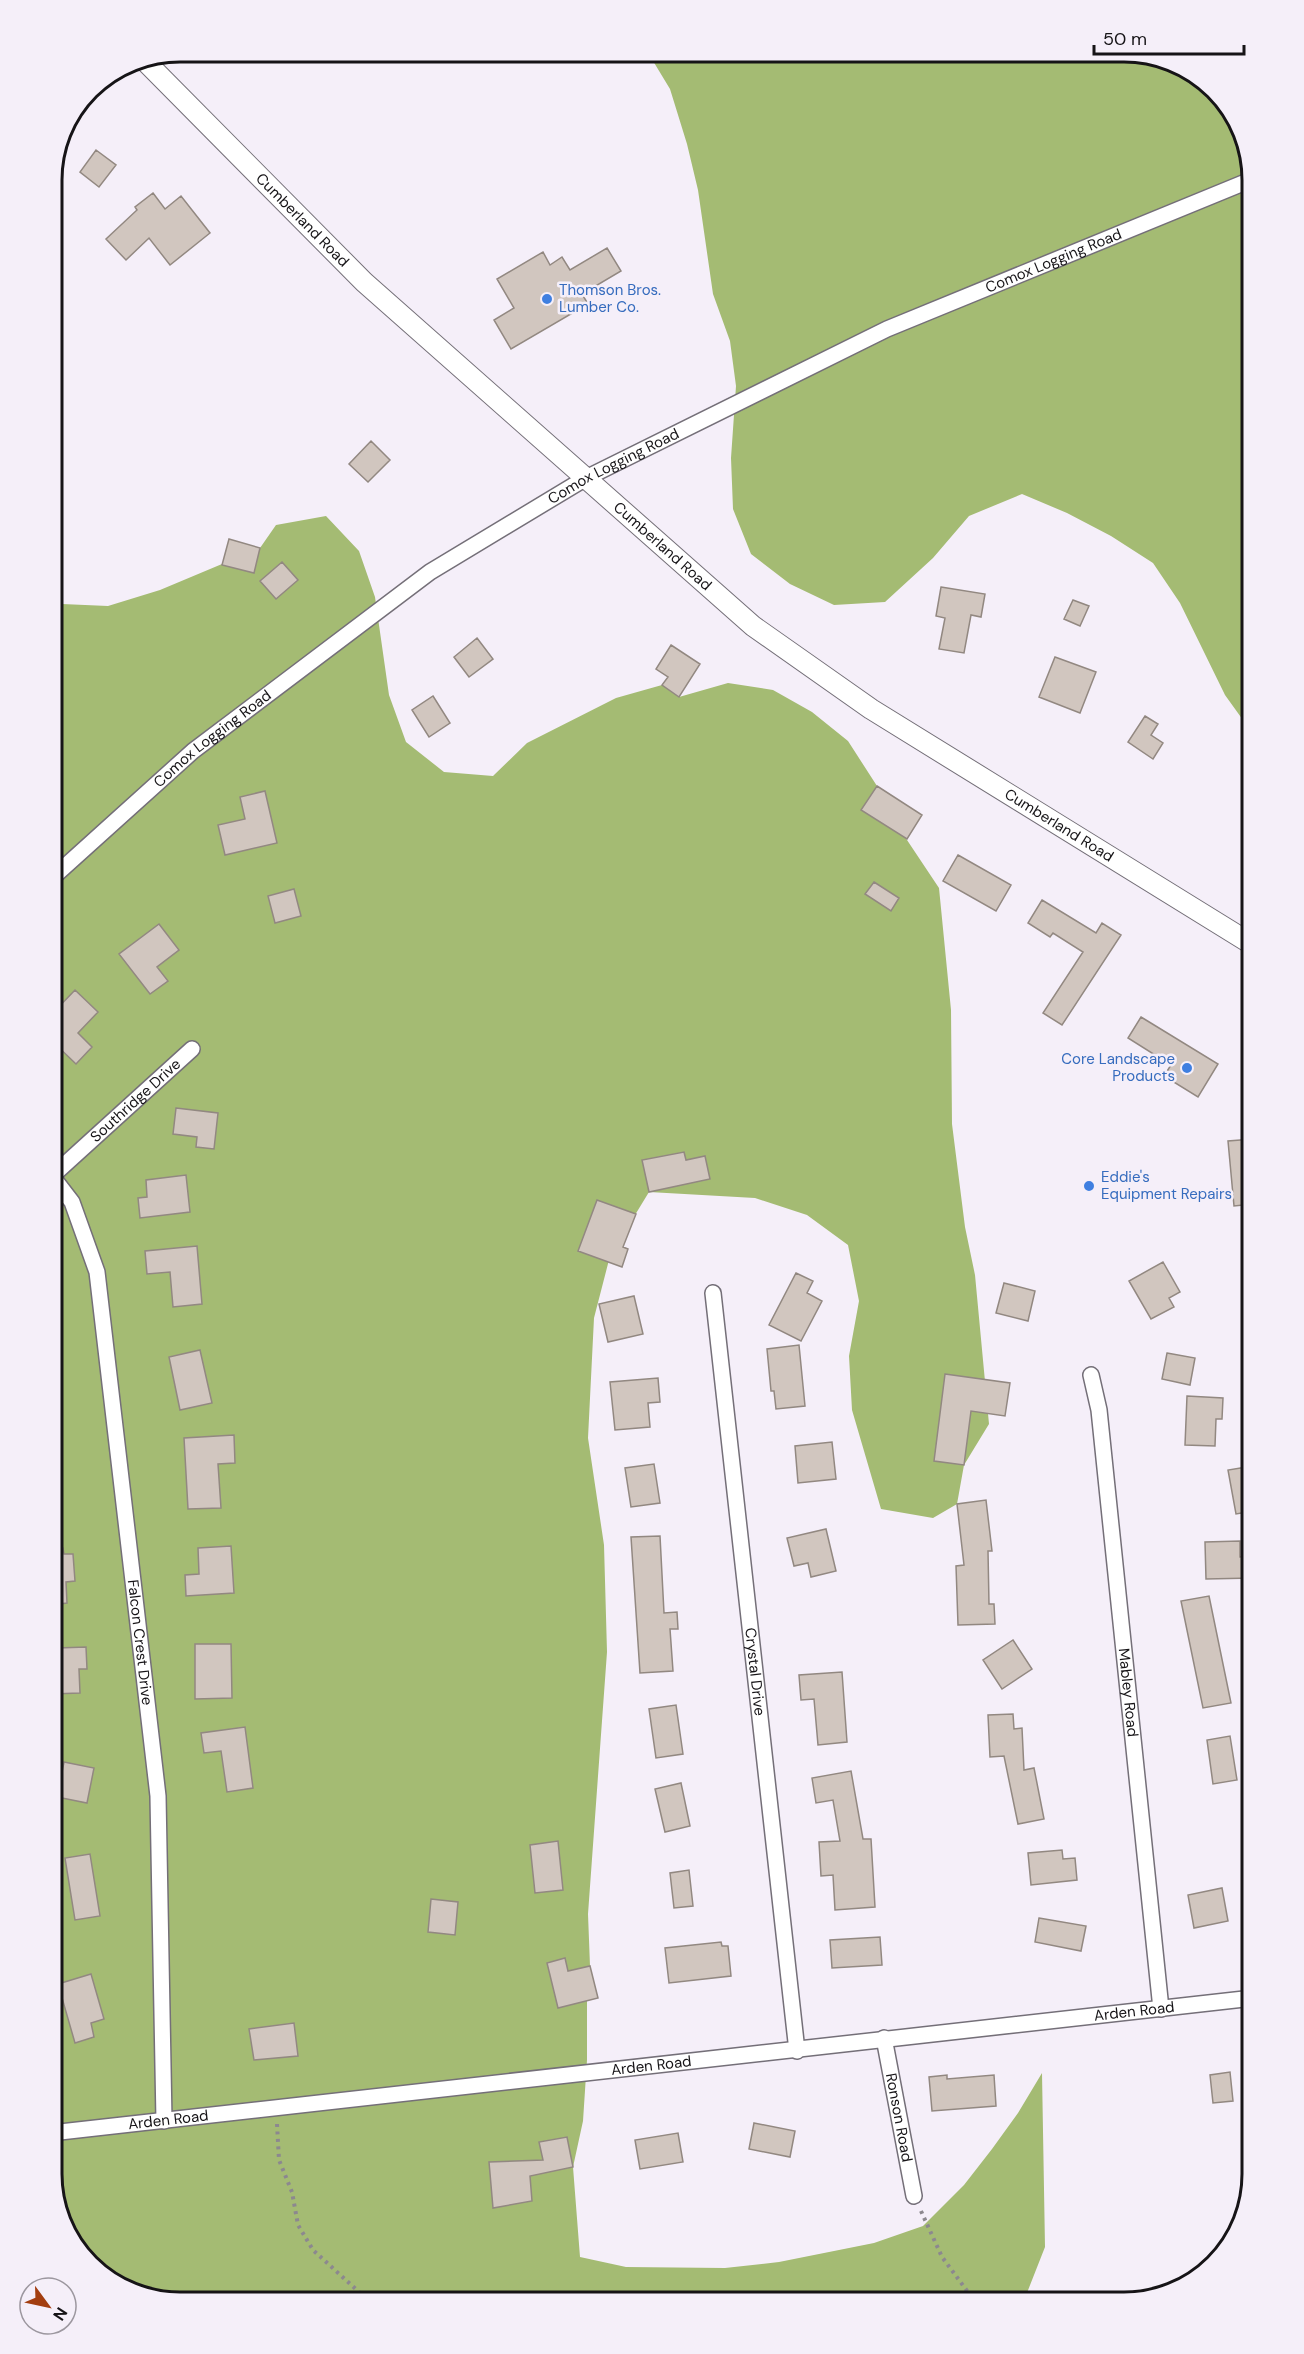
<svg xmlns="http://www.w3.org/2000/svg" width="1304" height="2354" font-family="'DM Sans',sans-serif">
  <style>
    .forest { fill: #a4bb73 }
    .building { fill: #d1c6bf; stroke: #928881; stroke-width: 1.5 }
    .lines { fill: none; stroke-linecap: round; stroke-linejoin: round }
    .service-casing { stroke: #746f78; stroke-width: 10 }
    .minor-casing { stroke: #746f78; stroke-width: 18 }
    .tertiary-casing { stroke: #746f78; stroke-width: 22 }
    .path { stroke: #8c888f; stroke-width: 4; stroke-dasharray: 3 4.5; stroke-linecap: butt }
    .service { stroke: #fff; stroke-width: 8 }
    .minor { stroke: #fff; stroke-width: 15 }
    .tertiary { stroke: #fff; stroke-width: 20 }
    .shop-dot { fill: #3f7fe0; stroke: #f5eff9; stroke-width: 2 }
    .labels { text-anchor: middle; stroke-width: 5; stroke-linejoin: round; paint-order: stroke }
    .street-label { font-size: 15px; fill: #161417; stroke: #f5eff9 }
    .shop-label { font-size: 15px; fill: #366cbe; stroke: #f5eff9; text-anchor: start }
    .rim { fill: none; stroke: #161417; stroke-width: 3 }
  </style>
  <rect width="100%" height="100%" fill="#f5eff9"/>
  <path class="forest" d="M647,51h486l69,26 41,53 10,50v554l-28,-39 -45,-92 -27,-40 -42,-27 -44,-23 -45,-19 -53,22 -36,42 -48,44 -51,3 -44,-21 -39,-30 -18,-45 -2,-51 5,-72 -6,-45 -17,-47 -15,-104 -11,-46 -17,-55z
    M326,516l33,35 16,46 14,98 17,47 38,30 49,4 34,-33 89,-45 46,-13 17,12 49,-14 45,7 39,22 36,29 29,45 30,54 32,48 12,122 1,114 13,103 10,48 14,149 -25,41 -7,39 -24,14 -52,-9 -29,-99 -3,-54 10,-55 -11,-56 -41,-30 -52,-17 -106,-6 -39,64 -16,62 -6,120 16,107 3,107 -19,262 2,52 -3,35v59l-4,61 -10,46 7,90 46,10 99,1 54,-6 95,-19 49,-17 41,-41 28,-36 26,-36 24,-40 3,174 -22,56h-851l-64,-22 -47,-57 -10,-50v-1579l11,9 46,2 52,-16 100,-42 16,-23z"/>
  <path class="building" d="M96,150l20,15 -17,22 -19,-15z
    M153,193l12,16 16,-13 29,37 -40,32 -21,-27 -23,22 -20,-21 31,-29 -2,-3z
    M607,248l14,23 -39,23 6,10 -77,45 -17,-29 20,-12 -17,-29 46,-27 7,13 12,-8 8,13z
    M371,441l19,19 -22,22 -19,-18z
    M229,539l31,9 -6,25 -32,-8z
    M282,562l16,18 -22,19 -16,-18z
    M941,587l44,7 -4,23 -10,-2 -7,38 -25,-4 6,-31 -9,-2z
    M1073,600l16,6 -9,20 -16,-7z
    M477,638l16,21 -24,18 -15,-20z
    M671,645l29,19 -21,33 -17,-12 6,-8 -12,-8z
    M1055,657l41,15 -16,41 -41,-16z
    M433,696l17,27 -21,14 -17,-27z
    M1145,716l13,8 -7,11 12,8 -10,16 -25,-17z
    M877,786l45,29 -15,24 -46,-29z
    M265,791l12,52 -52,12 -7,-30 27,-6 -5,-22z
    M958,855l53,30 -15,26 -53,-30z
    M874,882l25,16 -8,13 -26,-17z
    M294,889l7,27 -26,7 -7,-27z
    M1042,900l54,33 6,-10 19,12 -59,90 -19,-12 40,-61 -30,-19 -3,4 -22,-14z
    M159,924l20,26 -22,17 11,14 -18,13 -31,-40z
    M75,990l23,22 -20,21 14,14 -16,17 -25,-24v-25z
    M1141,1017l77,47 -20,33 -34,-21 7,-11 -43,-27z
    M176,1108l42,5 -4,36 -18,-2 1,-10 -24,-3z
    M1253,1139v65l-19,2 -6,-65z
    M684,1152l2,8 19,-4 5,23 -61,13 -7,-32z
    M186,1175l4,37 -50,6 -2,-20 9,-1 -1,-17z
    M597,1200l39,14 -13,33 5,2 -6,18 -44,-16z
    M197,1246l5,58 -29,3 -3,-35 -23,2 -2,-23z
    M1163,1262l17,30 -11,6 5,9 -23,12 -22,-38z
    M796,1273l17,8 -6,12 15,8 -21,40 -32,-16z
    M1004,1283l31,8 -7,30 -32,-8z
    M634,1296l9,38 -35,8 -9,-38z
    M799,1345l6,61 -29,3 -2,-18h-3l-4,-42z
    M200,1350l12,53 -32,7 -11,-53z
    M1167,1353l28,5 -5,27 -28,-6z
    M945,1374l65,9 -5,33 -34,-5 -7,54 -30,-4z
    M658,1378l2,24 -12,1 2,24 -35,3 -5,-48z
    M1187,1396l36,2 -1,21h-6l-1,27 -30,-1z
    M234,1435l1,28 -17,1 3,44 -33,1 -4,-71z
    M832,1442l4,37 -38,4 -3,-37z
    M654,1464l6,39 -29,4 -6,-39z
    M1253,1466v45l-17,3 -8,-44z
    M986,1500l6,51h-4l1,53h5l1,20 -37,1 -2,-59 8,-1 -7,-61z
    M826,1529l10,42 -25,6 -3,-14 -14,3 -7,-28z
    M660,1536l4,77 13,-1 1,17h-8l3,42 -33,2 -9,-136z
    M1240,1541v16l13,-1v22l-47,1 -1,-37z
    M231,1546l3,47 -48,3 -1,-21 14,-1 -1,-26z
    M63,1548l1,6h9l2,27 -9,1 1,21 -16,2v-56z
    M1209,1596l22,107 -28,5 -22,-107z
    M1013,1640l19,29 -30,20 -19,-29z
    M195,1644h36l1,54 -37,1z
    M86,1647l1,22h-8l1,24 -29,1v-36h7l-1,-10z
    M842,1672l5,70 -29,3 -4,-46 -13,1 -2,-25z
    M676,1705l7,49 -27,4 -7,-49z
    M1013,1714l1,15 8,-1 2,42 10,-2 10,51 -26,5 -14,-68 -14,1 -2,-42z
    M245,1727l8,61 -26,4 -6,-41 -17,2 -3,-20z
    M1230,1736l7,44 -24,4 -6,-44z
    M64,1762l30,6 -7,35 -30,-6z
    M851,1771l12,68h8l4,68 -40,3 -2,-35 -12,1 -2,-34 21,-1 -7,-41 -17,3 -4,-25z
    M681,1783l9,43 -25,6 -10,-43z
    M558,1841l5,49 -28,3 -5,-48z
    M1062,1850l1,9 12,-1 2,22 -46,5 -3,-32z
    M90,1854l10,62 -25,4 -10,-62z
    M689,1870l4,36 -19,2 -4,-35z
    M1222,1888l6,33 -34,7 -6,-33z
    M431,1899l27,3 -3,33 -27,-3z
    M1039,1918l47,8 -5,25 -46,-9z
    M880,1937l2,28 -50,3 -2,-28z
    M721,1942l1,4h6l3,30 -62,7 -4,-35z
    M565,1958l3,13 22,-5 8,32 -40,10 -11,-45z
    M91,1974l13,45 -13,4 3,14 -19,6 -17,-59z
    M294,2023l4,33 -44,4 -5,-31z
    M1230,2072l3,29 -20,2 -3,-28z
    M947,2075v4l47,-4 2,31 -64,5 -3,-34z
    M754,2123l41,8 -5,26 -41,-8z
    M678,2133l5,29 -43,7 -5,-29z
    M567,2137l6,30 -43,9 2,25 -39,7 -4,-46 54,-2 -4,-18z"/>
  <g class="lines">
    <defs>
      <path id="service" d="M51,2158l3,33"/>
      <g id="minor">
        <path id="s1" d="M51,879l142,-128 237,-179 156,-94 301,-149 366,-150"/>
        <path id="s2" d="M52,1176l20,26 25,70 61,524 6,325"/>
        <path id="s3" d="M51,1177l141,-128"/>
        <path id="s4" d="M713,1293l84,758"/>
        <path id="s5" d="M1091,1375l8,35 62,599"/>
        <path id="s6" d="M884,2038l30,158"/>
        <path id="s7" d="M51,2133l1202,-135"/>
      </g>
      <g id="tertiary">
        <path id="s8" d="M142,58l222,224 389,344 118,83 382,236"/>
      </g>
    </defs>
    <use href="#service" class="service-casing"/>
    <use href="#minor" class="minor-casing"/>
    <use href="#tertiary" class="tertiary-casing"/>
    <path class="path" d="M277,2124l2,36 13,32 6,33 15,25 58,53
      M921,2211l21,46 34,46"/>
    <use href="#service" class="service"/>
    <use href="#minor" class="minor"/>
    <use href="#tertiary" class="tertiary"/>
  </g>
  <g class="shop-dot">
    <circle cx="547" cy="299" r="6"/>
    <circle cx="1187" cy="1068" r="6"/>
    <circle cx="1089" cy="1186" r="6"/>
  </g>
  <g class="labels">
    <g class="street-label">
      <text dy="5" stroke="none"><textPath href="#s8" startOffset="228">Cumberland Road</textPath></text>
      <text dy="5" stroke="none"><textPath href="#s1" startOffset="1186">Comox Logging Road</textPath></text>
      <text dy="5" stroke="none"><textPath href="#s1" startOffset="700">Comox Logging Road</textPath></text>
      <text dy="5" stroke="none"><textPath href="#s8" startOffset="714">Cumberland Road</textPath></text>
      <text dy="5" stroke="none"><textPath href="#s1" startOffset="214">Comox Logging Road</textPath></text>
      <text dy="5" stroke="none"><textPath href="#s8" startOffset="1200">Cumberland Road</textPath></text>
      <text dy="5" stroke="none"><textPath href="#s3" startOffset="114">Southridge Drive</textPath></text>
      <text dy="5" stroke="none"><textPath href="#s2" startOffset="480">Falcon Crest Drive</textPath></text>
      <text dy="5" stroke="none"><textPath href="#s4" startOffset="381">Crystal Drive</textPath></text>
      <text dy="5" stroke="none"><textPath href="#s5" startOffset="320">Mabley Road</textPath></text>
      <text dy="5" stroke="none"><textPath href="#s7" startOffset="1090">Arden Road</textPath></text>
      <text dy="5" stroke="none"><textPath href="#s7" startOffset="604">Arden Road</textPath></text>
      <text dy="5" stroke="none"><textPath href="#s6" startOffset="81">Ronson Road</textPath></text>
      <text dy="5" stroke="none"><textPath href="#s7" startOffset="118">Arden Road</textPath></text>
    </g>
    <g class="shop-label">
      <text x="559" y="295">Thomson Bros.<tspan x="559" dy="17">Lumber Co.</tspan></text>
      <text x="1175" y="1064" text-anchor="end">Core Landscape<tspan x="1175" dy="17">Products</tspan></text>
      <text x="1101" y="1182">Eddie's<tspan x="1101" dy="17">Equipment Repairs</tspan></text>
    </g>
  </g>
  <path d="M0 0H1304V2354H0ZM180 62H1124A118 118 0 0 1 1242 180V2174A118 118 0 0 1 1124 2292H180A118 118 0 0 1 62 2174V180A118 118 0 0 1 180 62Z" fill="#f5eff9" fill-rule="evenodd"/>
  <path class="rim" d="M180 62H1124A118 118 0 0 1 1242 180V2174A118 118 0 0 1 1124 2292H180A118 118 0 0 1 62 2174V180A118 118 0 0 1 180 62Z"/>
  <g transform="translate(48 2306) rotate(123)"><circle r="28" fill="#f5eff9" stroke="#9c979f" stroke-width="1.5"/>
  <path d="M0-4.5L10 22L0 15L-10 22Z" fill="#a33e10"/>
  <text y="-9" font-size="16" font-weight="bold" text-anchor="middle" fill="#161417">N</text>
  </g>
  <path d="M1094 45v9h150v-9" fill="none" stroke="#161417" stroke-width="3"/>
  <text x="1103" y="45" font-size="18" fill="#161417" stroke="#f5eff9" stroke-width="4.5" paint-order="stroke">50 m</text>
</svg>
